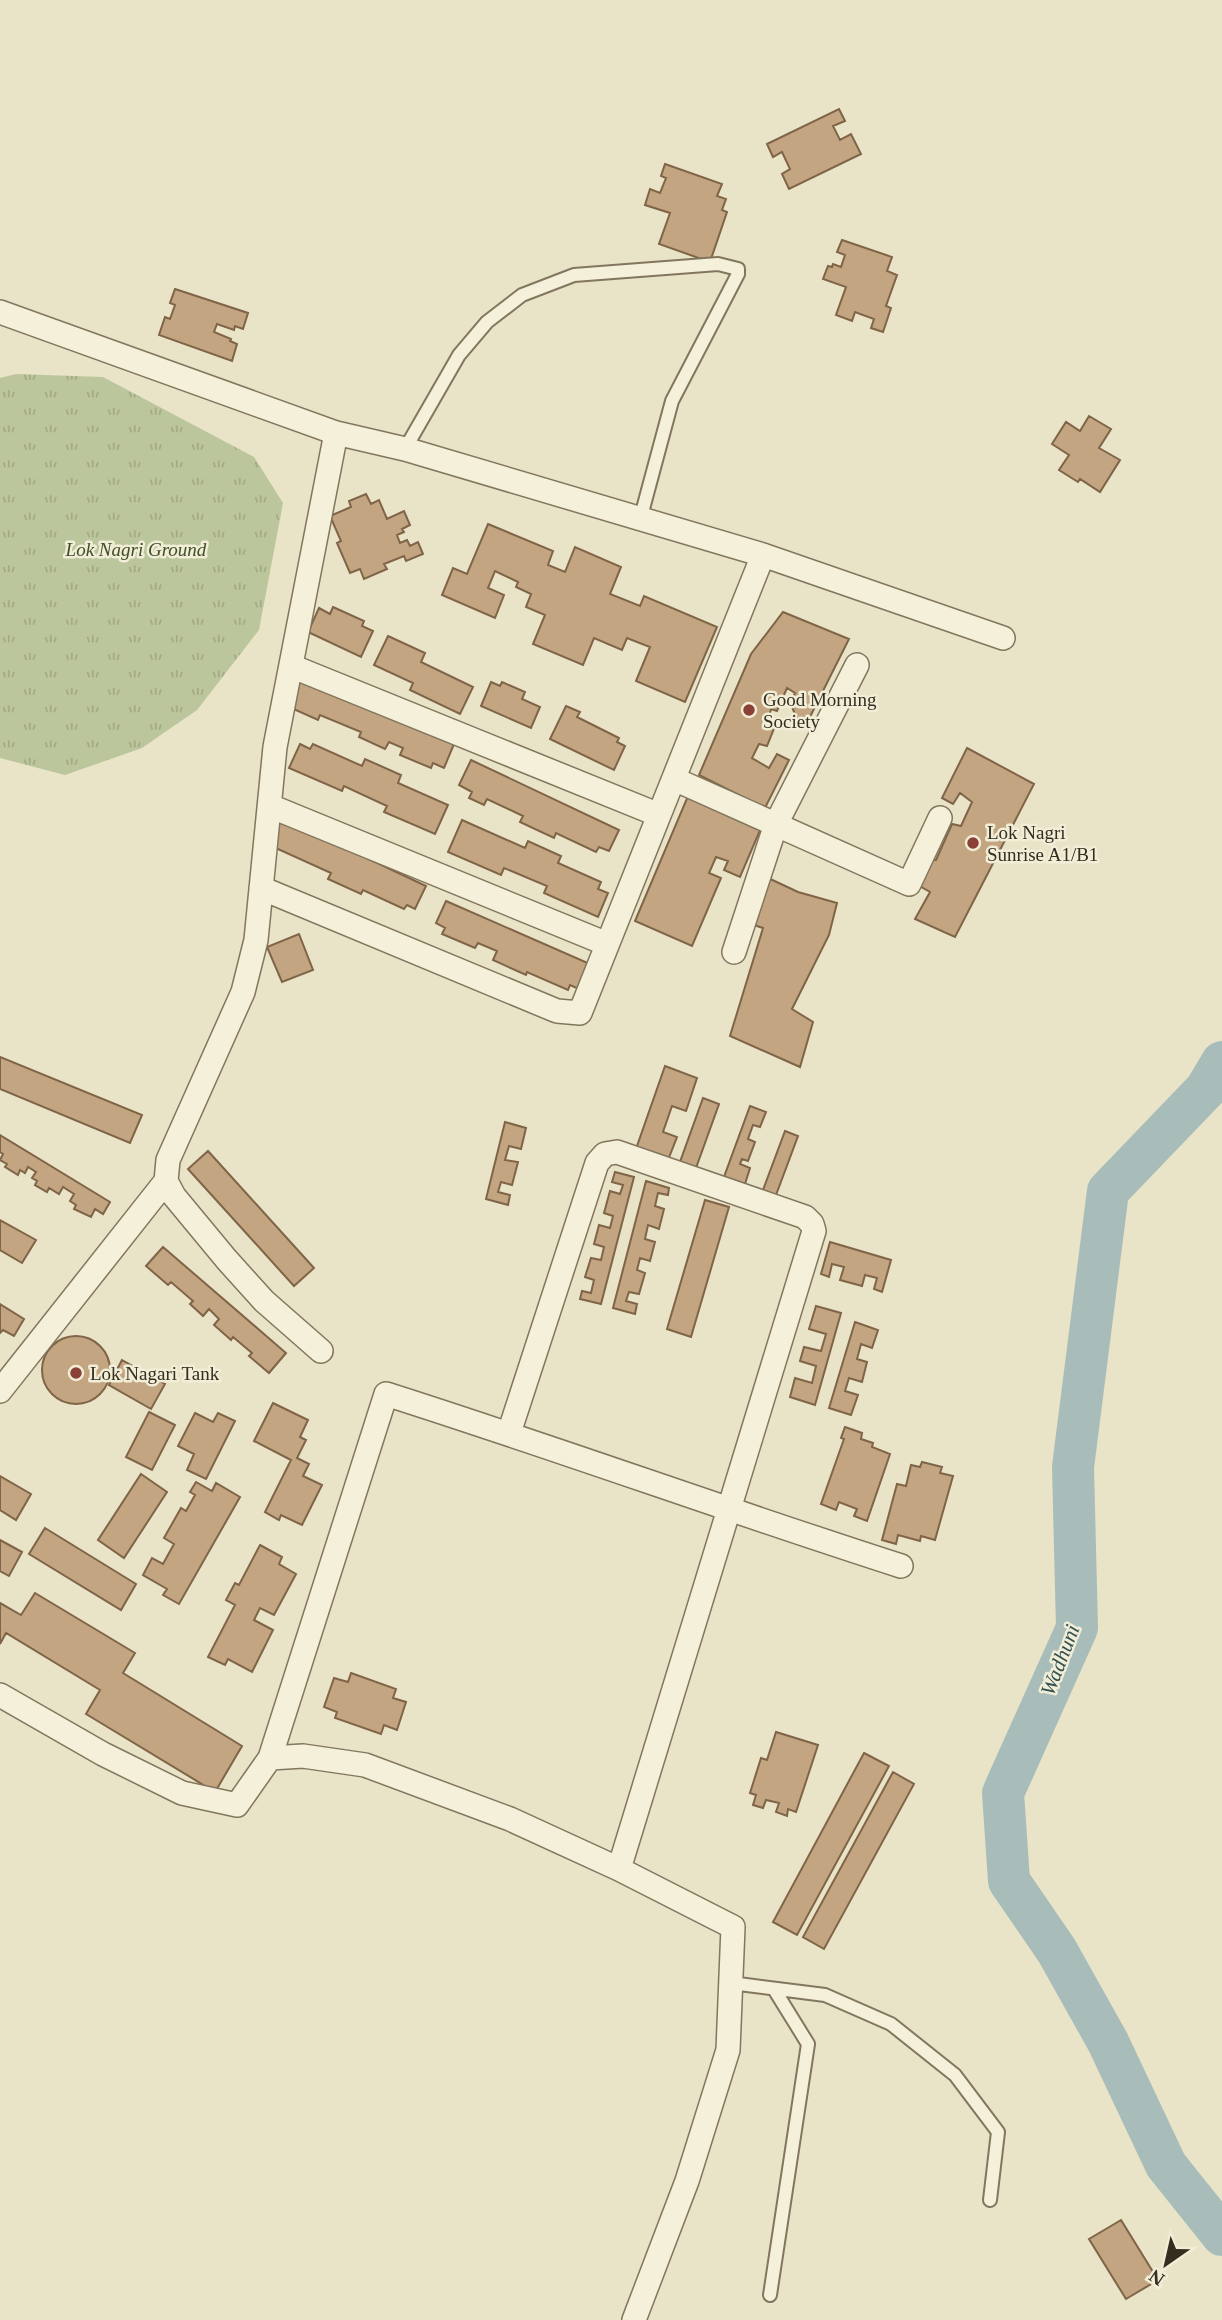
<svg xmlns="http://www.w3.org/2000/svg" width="1222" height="2320" font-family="Georgia,serif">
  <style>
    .park { fill: url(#park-tufts) }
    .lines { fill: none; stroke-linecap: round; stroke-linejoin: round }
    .river { stroke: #a8bdba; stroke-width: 42 }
    .building { fill: #c3a581; stroke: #7f6447; stroke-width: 2 }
    .service-casing { stroke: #82765e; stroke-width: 16 }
    .minor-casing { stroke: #82765e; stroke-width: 26 }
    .service { stroke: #f5f0d9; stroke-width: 12 }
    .minor { stroke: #f5f0d9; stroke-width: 23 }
    .poi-dot { fill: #8a4036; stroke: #f1edd6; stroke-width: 2.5 }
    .labels { text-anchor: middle; stroke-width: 5; stroke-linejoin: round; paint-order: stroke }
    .park-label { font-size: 19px; font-style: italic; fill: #404e29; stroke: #f1edd6 }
    .poi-label { font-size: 19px; fill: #342d20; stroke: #f1edd6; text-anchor: start }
    .water-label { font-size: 21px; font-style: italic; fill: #315052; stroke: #f1edd6 }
  </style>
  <defs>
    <pattern id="park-tufts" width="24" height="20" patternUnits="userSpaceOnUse" patternTransform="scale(1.75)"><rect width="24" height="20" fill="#bcc69c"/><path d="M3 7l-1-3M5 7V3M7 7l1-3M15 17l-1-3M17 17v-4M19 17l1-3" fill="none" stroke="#a2aa86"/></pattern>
  </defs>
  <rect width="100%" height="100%" fill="#e9e3c7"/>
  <path class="park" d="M16,374l87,3 151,80 29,46 -24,127 -62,80 -55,38 -77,27 -65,-17v-380z"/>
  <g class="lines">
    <path class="river" d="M1222,1062l-16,27 -98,102 -35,276 4,161 -74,165 6,88 48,70 51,91 58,123 56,70"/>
  </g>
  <path class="building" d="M839,109l6,12 -12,5 7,14 11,-6 10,20 -72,35 -7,-15 8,-5 -8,-17 -9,5 -6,-13z
    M665,164l57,20 -5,12 9,3 -4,11 5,2 -17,50 -51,-18 11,-31 -25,-8 5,-16 10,4 6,-15 -5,-2z
    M842,240l50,17 -5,14 10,4 -11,31 5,2 -8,24 -12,-4 3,-9 -19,-7 -3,9 -16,-6 10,-28 -23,-8 5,-13 4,1 1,-3 8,3 4,-12 -8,-3z
    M175,289l73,24 -5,16 -8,-3 -1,4 -17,-6 -3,8 17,7 -1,2 7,3 -5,17 -73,-26 6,-18 5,2 5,-14 -5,-2z
    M1089,416l22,13 -12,19 21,12 -20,32 -20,-13 -2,3 -19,-12 10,-15 -17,-11 14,-22 14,9z
    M366,494l5,10 8,-4 8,19 17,-8 6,14 -8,4 2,3 -7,3 3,8 7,-3 3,6 8,-4 5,12 -17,7 -2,-5 -20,8 3,5 -23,10 -4,-10 -10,4 -13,-30 4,-2 -11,-25 21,-9 -2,-6z
    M488,524l65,27 -5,14 17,7 10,-25 46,20 -11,27 30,12 4,-10 73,31 -32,75 -49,-21 14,-34 -23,-9 -5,12 -28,-12 -11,27 -50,-21 12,-29 -19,-8 5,-13 -15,-7 2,-5 -23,-11 -7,17 16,7 -9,23 -53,-23 11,-27 14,6z
    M333,607l31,14 -2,5 11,5 -12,26 -53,-25 11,-24 11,6z
    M783,612l66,27 -41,82 -11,-2 -7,-17 5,-9 -8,-5 -10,23 -6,-2 -2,8 8,4 -10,25 -8,-2 -7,14 17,10 8,-14 12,6 -24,48 -66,-33 52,-121z
    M388,636l37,17 -4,9 52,25 -13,27 -50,-24 3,-7 -39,-18z
    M301,679l153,65 -10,24 -11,-5 -2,5 -31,-13 3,-7 -14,-6 -4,7 -26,-12 2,-5 -41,-17 -2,5 -29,-13z
    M491,682l9,4 2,-4 23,10 -3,7 18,8 -9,21 -50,-22z
    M566,706l14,6 -3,5 42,21 -2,4 8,4 -11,24 -64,-31z
    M300,744l10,5 3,-5 49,22 3,-7 36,16 -3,8 50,22 -13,29 -51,-22 3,-6 -43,-20 -2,5 -53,-23z
    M967,748l67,36 -79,153 -40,-18 15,-27 -12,-7 11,-25h7l16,-36 9,2 11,-24 -12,-9 -7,11 -11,-6z
    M471,760l148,70 -10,21 -10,-4 -3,5 -40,-19 -2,5 -34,-16 3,-6 -36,-17 -3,6 -15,-7 3,-6 -13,-7z
    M688,796l73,32 -21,49 -16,-7 4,-9 -12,-4 -7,16 12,5 -29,68 -57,-25z
    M282,818l144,68 -11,23 -8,-4 -3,4 -41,-19 -2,4 -33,-15 3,-6 -62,-28z
    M462,820l63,28 3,-7 33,15 -3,7 43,19 -3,7 10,4 -10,24 -54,-24 3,-7 -43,-18 -3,7 -53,-23z
    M766,877l32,15 39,11 -8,32 -37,74 21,13 -13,45 -70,-31 33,-108 -9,-3z
    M446,901l144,63 -11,25 -9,-4 -2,5 -41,-18 -1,3 -33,-15 4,-9 -19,-8 -3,5 -33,-14 3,-6 -9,-5z
    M299,934l14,36 -31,12 -15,-35z
    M0,1057l142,58 -12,28 -130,-54z
    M665,1066l32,12 -11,33 -14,-5 -9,26 14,5 -9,23 -32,-11z
    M703,1098l16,6 -23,64 -16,-6z
    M750,1106l16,6 -6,15 -7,-2 -5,14 7,3 -7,19 -6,-2 -2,5 10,4 -5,16 -21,-7z
    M505,1122l21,6 -5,21 -12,-3 -4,14 13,2 -6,23 -11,-3 -3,10 12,3 -2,10 -22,-6z
    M785,1131l13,5 -22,59 -13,-5z
    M0,1135l110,67 -7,12 -8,-5 -4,8 -17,-8 2,-4 -6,-4 4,-7 -11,-7 -4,7 -10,-6 -2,4 -12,-7 2,-4 -5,-3 4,-6 -8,-5 -3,6 -5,-3 -2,5 -13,-8 2,-3 -7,-4 3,-6 -3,-2z
    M208,1151l106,117 -20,18 -106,-117z
    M615,1172l19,5 -33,127 -21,-5 2,-8 9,2 3,-13 -9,-3 6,-19 10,2 3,-13 -10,-3 5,-19 11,3 3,-12 -9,-3 6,-22 10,3 3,-9 -11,-3z
    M646,1181l23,7 -1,7 -10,-2 -3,13 9,3 -5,20 -11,-4 -3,14 10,3 -5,19 -10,-3 -3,12 8,3 -6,21 -10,-2 -3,9 11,3 -2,10 -22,-6z
    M705,1200l24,7 -38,130 -24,-8z
    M0,1220l36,20 -14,23 -22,-13z
    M830,1242l61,18 -9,32 -8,-3 3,-11 -12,-3 -3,11 -22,-6 4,-13 -12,-3 -3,13 -8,-3z
    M163,1247l123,106 -17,20 -20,-17 3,-3 -19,-16 -2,3 -17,-15 5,-6 -10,-10 -6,7 -13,-12 3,-3 -22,-19 -3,3 -22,-19z
    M0,1304l24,15 -10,17 -11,-6 -3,3z
    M816,1306l25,7 -26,92 -25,-8 5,-19 17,5 4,-17 -16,-5 4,-14 17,4 5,-17 -17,-5z
    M855,1322l23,8 -6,18 -11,-4 -4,15 10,3 -5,20 -13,-4 -4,13 13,4 -7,20 -22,-7z
    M42 1370a34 34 0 1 1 68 0a34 34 0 1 1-68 0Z
    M122,1360l43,24 -14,25 -42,-24z
    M273,1403l35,17 -8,17 6,3 -9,18 12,6 -6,12 19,9 -20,40 -21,-10 -2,5 -14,-8 26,-52 -37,-19z
    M149,1412l26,13 -23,45 -26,-13z
    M195,1413l18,9 5,-9 17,8 -29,58 -19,-9 7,-16 -16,-8z
    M845,1427l17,6 -1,6 12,4 -1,4 18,7 -23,67 -13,-5 3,-7 -18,-7 -3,8 -15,-6 23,-65 -3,-1z
    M922,1462l20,5 -2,6 13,3 -18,64 -14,-4 -1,5 -22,-6 -2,9 -14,-4 15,-56 9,2 5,-21 9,2z
    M141,1474l26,18 -43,66 -26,-18z
    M0,1476l31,18 -15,26 -16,-10z
    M196,1482l16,9 4,-8 24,14 -61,107 -16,-9 4,-6 -24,-14 9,-17 11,6 11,-20 -10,-6 17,-30 5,3 9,-16 -5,-3z
    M45,1528l91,56 -15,26 -92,-56z
    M0,1540l22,12 -13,24 -9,-5z
    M260,1545l22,12 -3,7 17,10 -22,41 -14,-7 -6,12 19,10 -21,42 -24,-13 -3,6 -17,-8 27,-52 -9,-5 9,-17 4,2z
    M35,1593l100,60 -12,20 119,73 -27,46 -129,-78 14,-24 -94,-57 -6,11v-41l21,12z
    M351,1673l45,16 -3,9 13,4 -9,28 -13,-5 -3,9 -46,-16 2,-6 -13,-5 10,-29 14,4z
    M776,1732l42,13 -22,67 -8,-3 -1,7 -11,-4 3,-9 -13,-3 -3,8 -10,-3 3,-10 -6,-2 11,-35 6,2z
    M864,1753l25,13 -92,169 -24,-13z
    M893,1772l21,12 -90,165 -21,-12z
    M1121,2220l37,60 -32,19 -37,-60z"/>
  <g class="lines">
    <defs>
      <path id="service" d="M405,449l54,-94 28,-33 35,-27 52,-20 144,-11 20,5v5l-66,127 -32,119
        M731,1983l94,12 66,29 64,51 43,57 -8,68
        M770,2295l38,-251 -34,-55"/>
      <path id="minor" d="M0,312l336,121 69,16 358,106 240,83
        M291,666l368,149
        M674,779l235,105 31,-66
        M270,806l337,138
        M261,888l296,123 23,2 183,-458
        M734,952l42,-128 81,-159
        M321,1351l-57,-50 -37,-41 -53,-64 -8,-15 2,-21 75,-168 13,-52 19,-193 61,-314
        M0,1391l166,-210
        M509,1433l88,-270 8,-9 12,-2 188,65 7,7 2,7 -195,638
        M0,1695l103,59 79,39 55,12 33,-47 33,-2 62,9 145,54 109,50 114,58 -5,123 -41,131 -53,139
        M270,1758l116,-364c173,55 343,117 515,172"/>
    </defs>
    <use href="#service" class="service-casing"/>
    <use href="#minor" class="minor-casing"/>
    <use href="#service" class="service"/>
    <use href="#minor" class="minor"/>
  </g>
  <g class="poi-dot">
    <circle cx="749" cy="710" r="7"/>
    <circle cx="973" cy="843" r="7"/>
    <circle cx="76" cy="1373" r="7"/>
  </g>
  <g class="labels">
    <g class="park-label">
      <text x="136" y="556">Lok Nagri Ground</text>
    </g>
    <g class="poi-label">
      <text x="763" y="706">Good Morning<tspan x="763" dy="22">Society</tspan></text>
      <text x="987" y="839">Lok Nagri<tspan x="987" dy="22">Sunrise A1/B1</tspan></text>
      <text x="90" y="1380">Lok Nagari Tank</text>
    </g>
    <g class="water-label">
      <text transform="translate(1060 1660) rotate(-69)" y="7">Wadhuni</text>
    </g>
  </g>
  <g transform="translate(1166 2264) rotate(214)" stroke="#f1edd6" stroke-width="5" paint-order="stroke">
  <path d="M0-5L12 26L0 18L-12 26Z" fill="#342d20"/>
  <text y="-10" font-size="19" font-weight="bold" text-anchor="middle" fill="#342d20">N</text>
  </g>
</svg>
